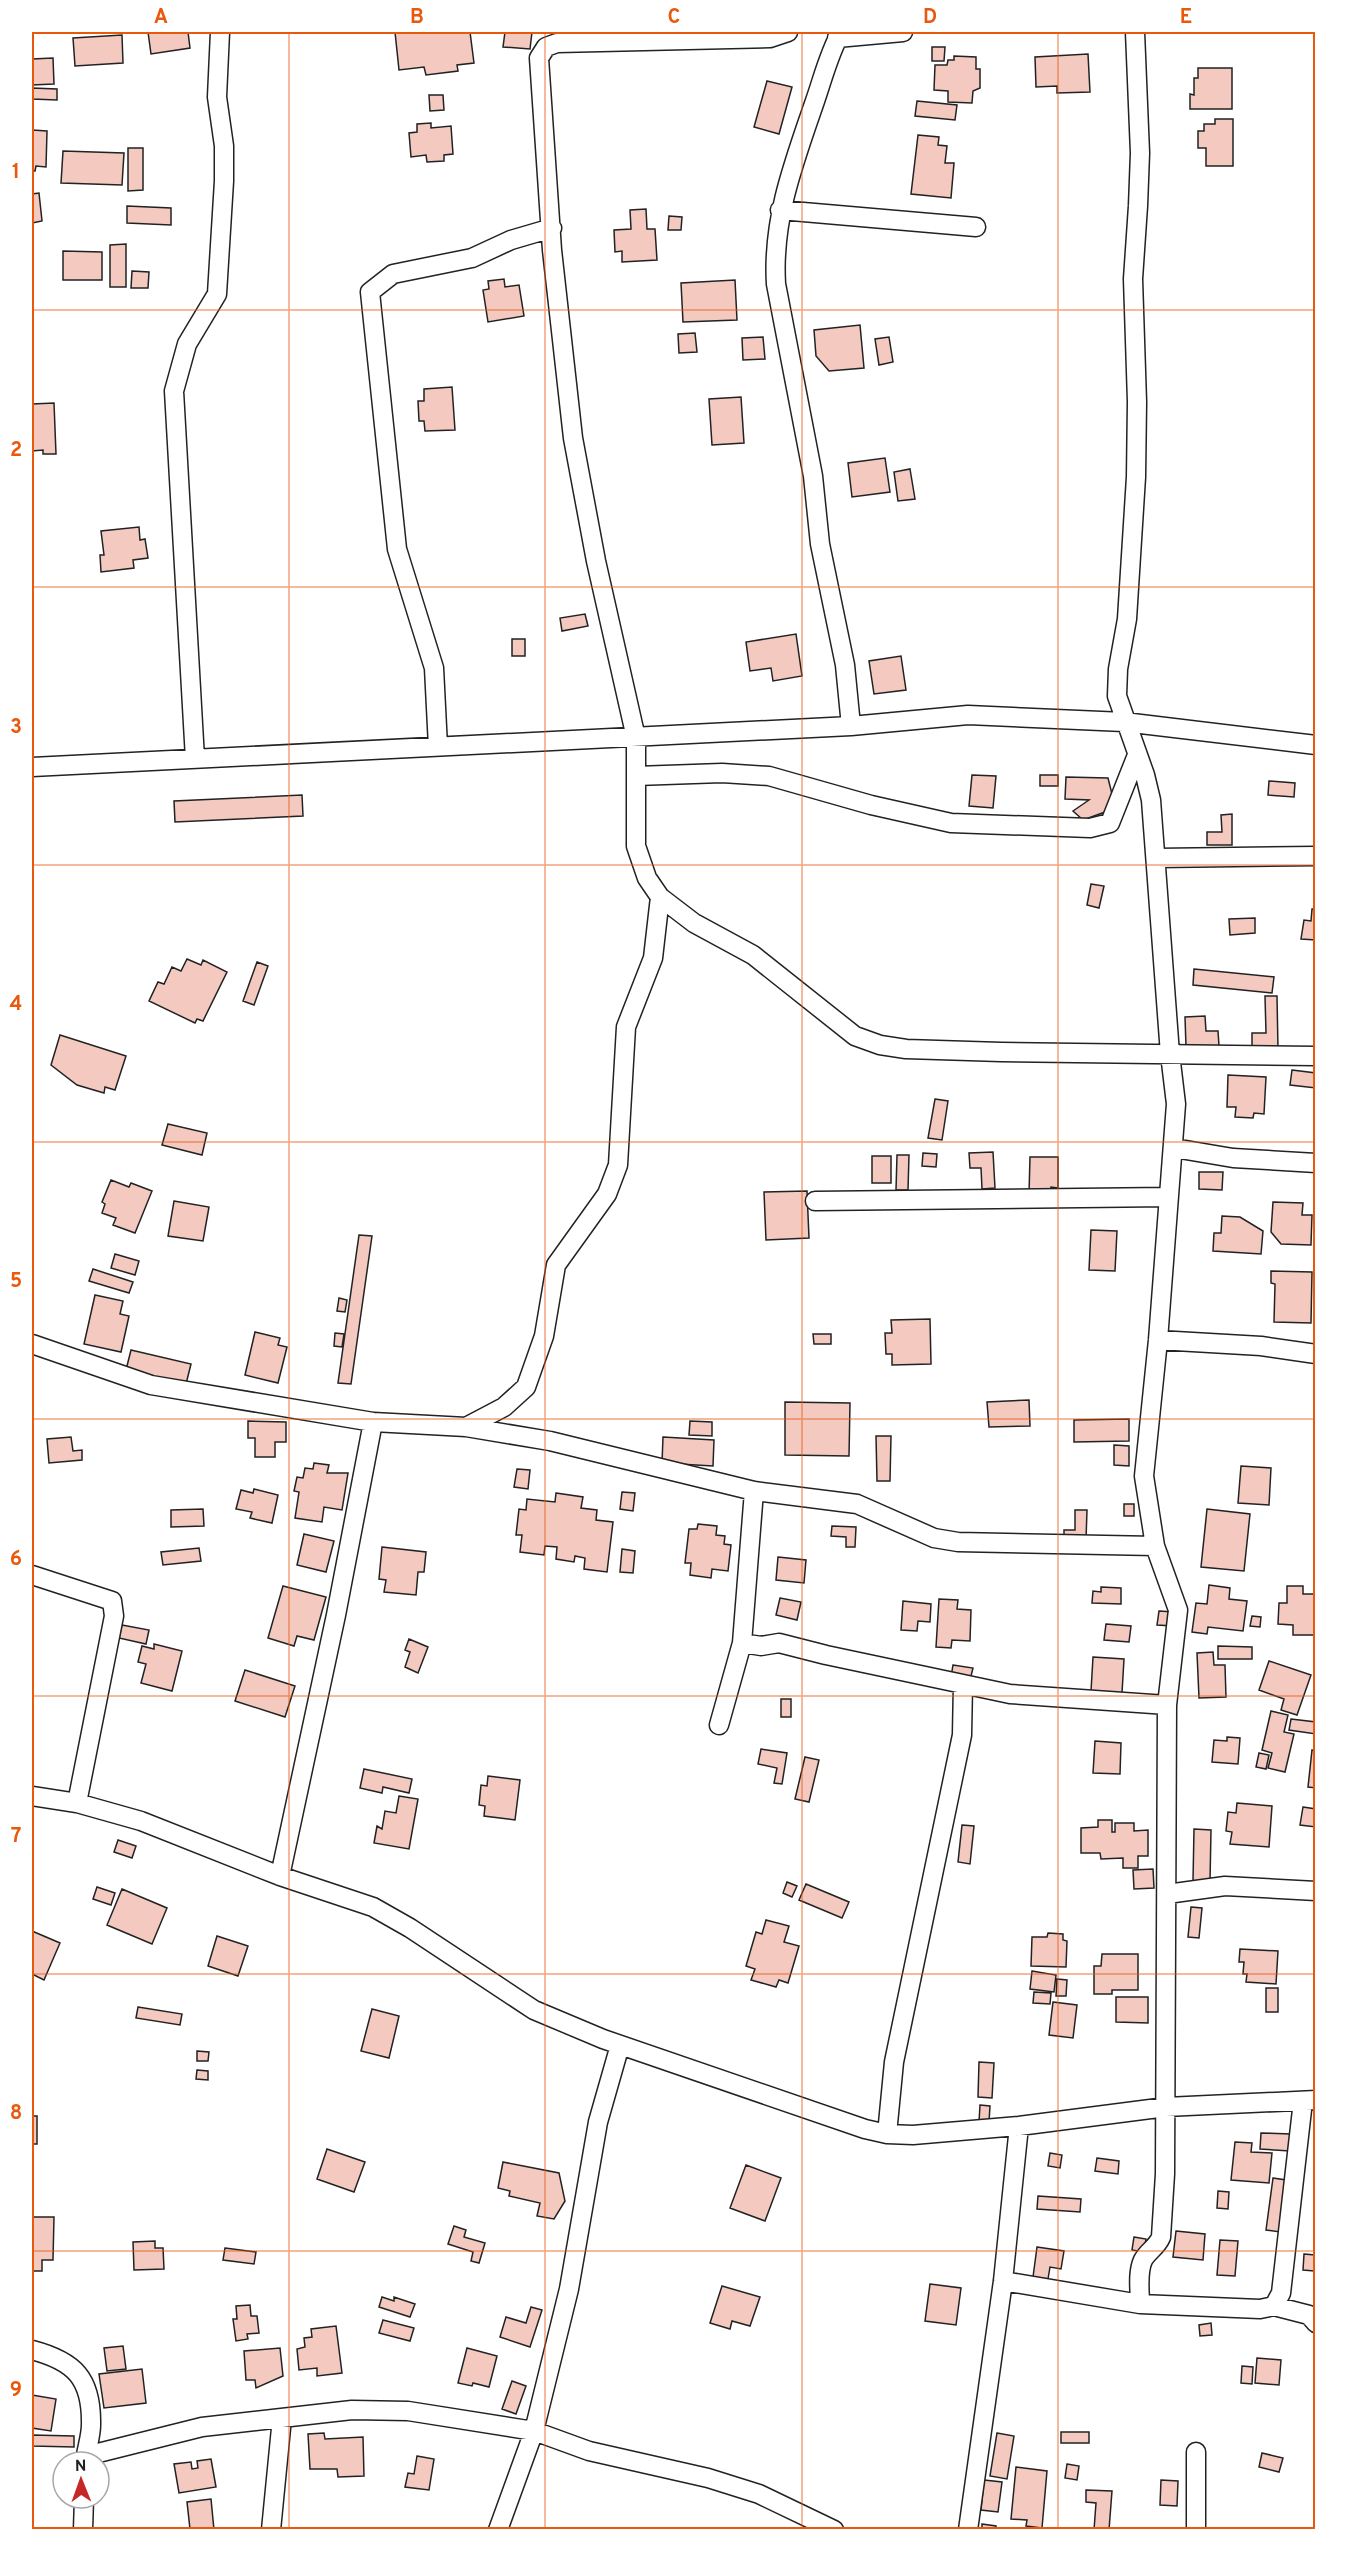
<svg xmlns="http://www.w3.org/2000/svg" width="1347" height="2561" font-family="Overpass,sans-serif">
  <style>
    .building { fill: #f3c9c0; stroke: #222; stroke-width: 1.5 }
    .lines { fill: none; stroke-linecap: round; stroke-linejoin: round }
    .street-casing { stroke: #222; stroke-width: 21 }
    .street { stroke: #fff; stroke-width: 18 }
    .grid { fill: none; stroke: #e8590c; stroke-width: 1.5; stroke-opacity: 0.55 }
    .neatline { fill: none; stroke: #e8590c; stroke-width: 2 }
    .grid-label { font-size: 20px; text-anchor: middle; font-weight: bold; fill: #e8590c }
  </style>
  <rect width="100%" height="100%" fill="#fff"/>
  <path class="building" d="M148,32h40l2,16 -39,6z
    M395,32h75l4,31 -17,2 1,6 -32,4 -2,-8 -25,3z
    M505,32h27l-2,17 -27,-2z
    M122,35l1,28 -48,3 -2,-28z
    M932,47h13l-1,14h-12z
    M1088,54l2,38 -33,1v-7l-21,1 -1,-30z
    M954,56l22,1v12h4v19l-7,3 -1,12 -24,-1v-11l-14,-1 1,-25h12l1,-5h6z
    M53,58l1,26 -22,1v-26z
    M1198,68h34v41h-42v-15l4,1v-17h4z
    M767,81l25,6 -13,47 -25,-7z
    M32,88l25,1v11l-25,-1z
    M429,95h14l1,15 -14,1z
    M917,101l40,4 -2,15 -40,-4z
    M1215,119h18v47h-27v-18h-8v-17h6v-7h11z
    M431,123v5l20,-2 2,28 -9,1v6l-17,1 -1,-7 -15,2 -2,-24 8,-1v-8z
    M32,130l15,1 -1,36 -10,-1 -1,5h-3z
    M918,135l21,2 -1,8 9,1 -2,17h9l-3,35 -40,-4z
    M128,148h15v42l-15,1z
    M63,151l61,2 -2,32 -61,-2z
    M39,193l3,28 -10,2v-29z
    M127,206l44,2v17l-44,-2z
    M646,209l1,20h8l2,31 -35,2v-11l-7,1 -1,-22 17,-1 -1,-19z
    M669,216l13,1 -1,13h-13z
    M126,244v43h-16v-42z
    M63,251l39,1v28h-39z
    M132,271l17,1 -1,16h-17z
    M504,279l1,8 14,-2 5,31 -36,6 -5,-32 6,-1 -1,-8z
    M735,280l2,40 -54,2 -2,-39z
    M860,325l4,43 -35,3 -13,-15 -2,-26z
    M695,333l2,19 -18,1 -1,-19z
    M763,337l2,22 -22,1 -1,-22z
    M889,337l4,25 -14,3 -4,-26z
    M452,387l3,43 -30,1 -1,-10h-5l-1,-20h6v-12z
    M741,397l3,46 -32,2 -3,-46z
    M54,403l2,51h-13v-4l-11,1v-47z
    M885,458l5,34 -38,5 -4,-34z
    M910,469l5,30 -17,2 -4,-29z
    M139,527l1,13 5,-1 3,19 -15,2 1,8 -33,4 -1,-17h4l-3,-24z
    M585,614l3,12 -26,5 -2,-13z
    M796,634l6,42 -29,5 -2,-13 -21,3 -4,-29z
    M512,639h13v17h-13z
    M901,656l5,34 -32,4 -5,-33z
    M972,775l24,1 -3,32 -24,-2z
    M1040,775h18v11h-18z
    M1066,777l42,1 6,24 -9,10 -22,8 -10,-9 16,-11 -24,-1z
    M1269,781l26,2 -1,14 -26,-2z
    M302,795l1,21 -128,6 -1,-21z
    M1232,814v31h-25v-13h15l-1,-17z
    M1091,884l13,2 -5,22 -12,-3z
    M1312,909h4v31l-15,-1 3,-19 7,1z
    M1255,918v15l-25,2 -1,-16z
    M187,959l14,6 2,-5 24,12 -24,49 -6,-2 -2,4 -46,-22 9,-19 6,2 8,-17 9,4z
    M257,962l11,4 -14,39 -11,-4z
    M1194,969l80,8 -2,16 -79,-8z
    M1265,996h12l1,53h-26v-16h14z
    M1205,1016l1,15h12l1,15 -33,1 -1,-30z
    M60,1035l66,21 -11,34 -10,-3 -1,6 -27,-8 -26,-20z
    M1292,1070l24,3v15l-26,-3z
    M1228,1075l38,2 -2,37 -10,-1 -1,5 -18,-1 1,-10h-9z
    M935,1099l13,2 -6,39 -14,-2z
    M168,1124l39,9 -5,22 -40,-10z
    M993,1152l2,36 -13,1 -1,-21h-11l-1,-15z
    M923,1153l14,1 -1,13 -14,-1z
    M897,1155h12l-1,35h-12z
    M872,1156h19v27h-19z
    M1030,1157h28v31l-7,-1 -1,7h-21z
    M1199,1172h24l-1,18 -23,-1z
    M111,1180l18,7 2,-4 21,8 -17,42 -22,-8 3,-7 -14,-5 3,-9 -3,-2z
    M807,1191l2,47 -43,2 -2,-48z
    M174,1201l35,6 -6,34 -35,-5z
    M1273,1202l30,1 -1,12h10l-1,30 -30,-1 -10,-12z
    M1222,1216l18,1 23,14 -2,23 -48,-3 1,-18h7z
    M1091,1230l26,1 -2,40 -26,-1z
    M359,1235l13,1 -21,148 -13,-1z
    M115,1254l24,7 -4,14 -24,-7z
    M93,1269l40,13 -4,11 -40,-12z
    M1271,1271l41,1 -1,51 -37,-1 1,-38 -4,-1z
    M95,1295l28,6 -3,13 9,2 -8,36 -37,-8z
    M339,1298l8,2 -2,12 -8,-1z
    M930,1319l1,45 -39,1v-11h-6l-1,-21h7l-1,-13z
    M255,1332l25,6 -2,7 9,2 -9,36 -33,-8z
    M335,1333l9,1 -2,13 -8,-1z
    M813,1334h18v10h-17z
    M131,1350l60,14 -5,20 -60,-14z
    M1029,1400l1,26 -41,1 -2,-25z
    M785,1402l65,1 -1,53 -64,-1z
    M1129,1419v22l-55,1v-22z
    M248,1421l38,1v20h-11v15h-20v-19h-7z
    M690,1421l22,1v14l-23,-1z
    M876,1436h15l-1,45h-13z
    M71,1437l2,14 9,-1v10l-33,3 -2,-24z
    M663,1437l51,3 -1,26 -51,-3z
    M1114,1445l15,1v20l-15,-1z
    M314,1463l15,2 -2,8h21l-6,37 -18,-3 -2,15 -27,-4 4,-26 -5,-1 3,-14 6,1 2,-10 8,1z
    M1241,1466l30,2 -2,37 -31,-2z
    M517,1469l13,1 -2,19 -14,-2z
    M254,1489l24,6 -6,28 -22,-5 2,-6 -16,-3 5,-19 12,3z
    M622,1492l13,1 -2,18 -13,-2z
    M556,1493l27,4 -2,11 16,2 -1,10 17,2 -6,50 -23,-3 1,-11 -10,-2 -1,6 -18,-3 1,-12 -12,-1 -1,9 -24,-3 2,-17h-6l3,-26 7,1 1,-11 28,3z
    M1124,1504h10v12h-10z
    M203,1509l1,17 -33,1v-17z
    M1207,1509l43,5 -6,57 -43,-4z
    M1075,1510h12l-1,30h-22v-10h11z
    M698,1524l19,2 -1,9 9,1 -1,8 7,1 -3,26 -16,-2 -1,9 -21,-3 1,-12h-6l4,-34h8z
    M832,1526l24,1 -1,20h-9v-10l-15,-1z
    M304,1534l30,7 -8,31 -29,-7z
    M382,1547l44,5 -2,20h-6l-2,23 -32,-3 2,-12 -7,-1z
    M199,1548l2,13 -38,4 -2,-13z
    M622,1549l13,2 -2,22 -13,-1z
    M778,1557l28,3 -2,23 -28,-3z
    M1209,1585l21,3 -1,11 18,2 -4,30 -35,-4 -1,7 -15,-2 4,-29 11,1z
    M283,1586l43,11 -12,43 -17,-4 -3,10 -26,-8z
    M1287,1586h16v8h13v41h-23v-10l-15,-1 1,-21h8z
    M1101,1587l20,1v16l-29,-1 1,-12 8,1z
    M780,1598l21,4 -4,18 -21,-5z
    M939,1599l19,1 -1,9 14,1 -1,31 -18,-1 -1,8 -15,-1z
    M903,1601l28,3 -1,18 -12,-1 -1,10 -16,-1z
    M1159,1611l15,1 -1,14 -16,-1z
    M1252,1616l9,1 -1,10 -10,-1z
    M1106,1624l25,2 -2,16 -25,-2z
    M122,1625l27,5 -3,14 -27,-6z
    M409,1639l19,8 -10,26 -13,-6 5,-15 -5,-2z
    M154,1644l28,7 -10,40 -31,-8 5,-19 -8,-2 4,-16 12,3z
    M1218,1646l34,1v12h-34z
    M1213,1652l1,13h11l1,32 -27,1 -2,-45z
    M1093,1657l31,2 -2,34 -31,-2z
    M1269,1661l42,14 -14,40 -16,-5 3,-11 -25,-9z
    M953,1665l20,3 -3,12 -19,-3z
    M245,1670l50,16 -10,31 -50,-16z
    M781,1699h10v18h-10z
    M1271,1711l17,4 -4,17 10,2 -9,38 -17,-4 4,-15 -10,-3z
    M1291,1719l25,3v12l-27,-4z
    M1227,1737l13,1 -2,26 -26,-2 2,-22 13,1z
    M1095,1741l26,2 -1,31 -27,-1z
    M761,1749l26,4 -5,31 -8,-1 3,-15 -19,-4z
    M1312,1750l4,1v37l-8,-1z
    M1259,1753l10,2 -3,14 -10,-2z
    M805,1757l14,3 -10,42 -14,-3z
    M364,1769l48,10 -3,14 -26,-6 -1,6 -22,-5z
    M488,1776l32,4 -5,40 -31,-4 1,-10 -6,-1 2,-20 6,1z
    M399,1796l19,3 -9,50 -35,-6 3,-17 5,3 3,-18 11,2z
    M1237,1803l35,3 -3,41 -39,-3 2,-12 -6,-1 2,-19 8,1z
    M1303,1807l13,2v18l-16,-2z
    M1098,1820h14v12h3v-9h19v8l14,-1v26h-10v12h-15v-10l-22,1 -1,-6h-19v-25l17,-1z
    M962,1825l12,1 -4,38 -12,-2z
    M1194,1829l17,1 -1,52 -17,-1z
    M118,1840l18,6 -4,12 -18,-6z
    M1153,1869l1,19 -20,1 -1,-19z
    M787,1882l10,4 -5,11 -9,-4z
    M806,1884l43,18 -7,16 -43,-18z
    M97,1887l18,6 -4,12 -18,-6z
    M122,1889l45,19 -15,36 -45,-19z
    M1191,1907l11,1 -3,30 -11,-1z
    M766,1920l23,6 -5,16 15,4 -11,37 -9,-3 -3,7 -25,-7 4,-11 -9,-3 10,-34 6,2z
    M32,1931l28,12 -16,37 -12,-6z
    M1048,1933l15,1v6l4,1 -1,26 -35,-1 1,-29h15z
    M217,1936l31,10 -10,30 -30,-10z
    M1240,1949l38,2 -2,33 -30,-2 1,-8h-4l1,-12h-5z
    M1102,1954h36v36h-26v4h-18v-28h7z
    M1032,1971l24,4 -2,17 -24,-3z
    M1057,1979l10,1 -1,16h-10z
    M1266,1988h12v24h-12z
    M1034,1992l17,1 -1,11 -17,-1z
    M1116,1997h32v26l-32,-1z
    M1053,2002l24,3 -4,33 -24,-3z
    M138,2007l44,7 -2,11 -44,-7z
    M372,2009l27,7 -10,42 -28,-7z
    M197,2051l12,1 -1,9h-11z
    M979,2062l15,1 -2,35 -14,-1z
    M197,2070l11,1v9l-12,-1z
    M980,2105l10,1 -1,16h-10z
    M32,2116h5v28h-5z
    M1261,2133l30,1 -1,17 -30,-2z
    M1235,2142l17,1 -1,9 21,1 -3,30 -38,-3z
    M327,2149l38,13 -11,30 -37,-13z
    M1050,2153l12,2 -2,13 -12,-2z
    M1097,2158l22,3 -1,13 -23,-3z
    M503,2162l56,11 6,28 -11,18 -17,-3 3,-13 -31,-7 1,-5 -12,-3z
    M746,2165l35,13 -16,43 -35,-13z
    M1273,2178l13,2 -6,52 -14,-2z
    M1218,2191l11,1 -1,17 -11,-1z
    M1038,2196l43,3 -1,13 -43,-3z
    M32,2217h22l-1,43h-11v11h-10z
    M454,2226l12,4 -2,7 21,6 -6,20 -8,-2 2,-9 -25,-8z
    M1176,2231l29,3 -2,26 -30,-3z
    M1134,2237l12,2 -2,13 -12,-2z
    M1220,2240l18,1 -3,35 -18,-1z
    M155,2241v7h8l1,21 -30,1 -1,-28z
    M1037,2247l27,4 -3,18 -11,-2 -2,12 -15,-2z
    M225,2248l31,4 -2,12 -31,-4z
    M1304,2254l11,1 -1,16 -11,-1z
    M930,2284l31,4 -5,37 -31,-4z
    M722,2286l38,11 -10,29 -18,-5 -2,8 -20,-6z
    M382,2297l12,4v-4l21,7 -5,13 -31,-10z
    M250,2305l1,11h6l2,17 -12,1 1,5 -12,2 -3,-22h4l-1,-13z
    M531,2307l11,3 -12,37 -30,-10 6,-20 20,6z
    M383,2320l31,8 -4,13 -31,-8z
    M1211,2323l1,12 -12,1 -1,-11z
    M336,2326l6,47 -25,3v-8l-18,2 -2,-21 8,-2 -1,-9 8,-1 -1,-8z
    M123,2346l3,23 -19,2 -3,-23z
    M280,2348l3,28 -27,12 -1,-8h-9l-2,-29z
    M467,2348l30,8 -8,31 -16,-4 -1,3 -14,-3z
    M1257,2358l24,2 -2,25 -24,-2z
    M1242,2366l11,1 -1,17 -11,-1z
    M142,2369l4,34 -42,5 -5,-34z
    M512,2381l14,5 -10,28 -14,-5z
    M32,2395l24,4 -5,32 -19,-3z
    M1061,2432h28v11h-28z
    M324,2433l1,6 38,-2 1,39 -26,1 -1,-8h-27l-2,-35z
    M997,2433l17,3 -7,43 -17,-3z
    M32,2435l42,1v11l-42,-1z
    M1262,2453l21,5 -4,14 -20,-5z
    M417,2456l17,3 -5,31 -24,-3 3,-14 6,1z
    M211,2459l5,28 -37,6 -5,-29 17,-2 1,7 6,-1 -1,-7z
    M1067,2464l12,2 -2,14 -12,-2z
    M1016,2467l31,4 -5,57 -16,-2 1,-6 -16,-1z
    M984,2480l18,2 -4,30 -17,-2z
    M1161,2480l17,1 -1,25 -17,-1z
    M1086,2490l26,1 -3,39h-15l2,-27 -10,-1z
    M211,2499l3,31 -24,-1 -3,-27z
    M982,2524l14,2v4h-14z"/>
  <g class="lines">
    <defs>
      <path id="street" d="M788,32l-18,6 -213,5 -11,4 -7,11 13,192 21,188 23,123 40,177v108l11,32 13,19 34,26 59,32 102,81 25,9 26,4 95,3 315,4
        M1135,32l5,121 -2,53 -5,73 4,123 -1,75 -9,142 -9,50 -1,27 28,79 6,25 19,254 6,50 -18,236 -14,136 11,70 23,64 -11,95 -2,469 -4,63c-4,10 -13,14 -18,23 -6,13 -3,31 -3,44
        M837,38l66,-6
        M780,210l196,17
        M851,726l117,-11 156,7 192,23
        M438,747l-4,-79 -37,-119 -27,-257 23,-18 79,-16 39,-18 41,-12
        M195,759l-21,-368 13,-47 30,-50 7,-113v-35l-7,-49 3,-65
        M32,767l819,-41 -6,-61 -25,-121 -7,-68 -37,-192c-4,-65 18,-122 39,-183 8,-23 14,-48 26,-69
        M636,776l86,-3 47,3 102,29 80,18 139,5 20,-5 27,-68
        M1157,858l159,-2
        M1174,1148l59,10 83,5
        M815,1201l352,-4
        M1158,1340l103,6 55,8
        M32,1344l119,41 222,37 93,5 84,14 204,50 103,13 77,34 24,4 197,4
        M466,1427l38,-20 22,-20 18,-51 12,-71 51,-71 11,-29 8,-138 27,-69 7,-61
        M32,1575l80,26 2,15 -37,187
        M742,1643l19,3 18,-3 47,12 184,39 157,11
        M719,1725l23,-82 12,-152
        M32,1796l45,7 64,18 139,55 93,31 37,21 124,82 69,29 262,90 22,5 26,1 106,-9 147,-19 150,-7
        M280,1876l56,-261 37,-193
        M1167,1894l58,-8 91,5
        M887,2134l7,-72 68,-327 1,-51
        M1003,2281l137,23 120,5 14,-3 7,-13 22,-192
        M1274,2306l35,9 7,8
        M32,2350c42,11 60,28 59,75 0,12 -5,25 -6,37
        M1196,2452v78
        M86,2456l116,-29 150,-17 56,1 126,20 55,20 119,27 51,16 75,36
        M83,2530l1,-32
        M271,2530l11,-112
        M498,2530l36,-99 35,-142 29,-167 22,-77
        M968,2530l35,-249 16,-155"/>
    </defs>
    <use href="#street" class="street-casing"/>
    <use href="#street" class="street"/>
  </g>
  <path class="grid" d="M289,32v2498M545,32v2498M802,32v2498M1058,32v2498M32,310h1284M32,587h1284M32,865h1284M32,1142h1284M32,1419h1284M32,1696h1284M32,1974h1284M32,2251h1284"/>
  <rect width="1347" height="2561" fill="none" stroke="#ffffff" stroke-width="66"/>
  <g transform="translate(81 2480) rotate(359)"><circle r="28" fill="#ffffff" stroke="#a7a7a7" stroke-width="1.5"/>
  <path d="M0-4.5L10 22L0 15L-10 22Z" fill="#c62828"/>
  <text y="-9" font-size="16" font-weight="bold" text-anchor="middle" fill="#222222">N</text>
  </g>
  <rect x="33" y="33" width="1281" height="2495" class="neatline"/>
  <g class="grid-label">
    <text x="161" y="23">A</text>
    <text x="417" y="23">B</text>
    <text x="674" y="23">C</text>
    <text x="930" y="23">D</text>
    <text x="1186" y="23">E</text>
    <text x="16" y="178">1</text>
    <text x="16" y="456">2</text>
    <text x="16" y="733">3</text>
    <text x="16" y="1010">4</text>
    <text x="16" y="1287">5</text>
    <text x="16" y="1565">6</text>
    <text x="16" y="1842">7</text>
    <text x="16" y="2119">8</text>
    <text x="16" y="2396">9</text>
  </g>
</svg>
